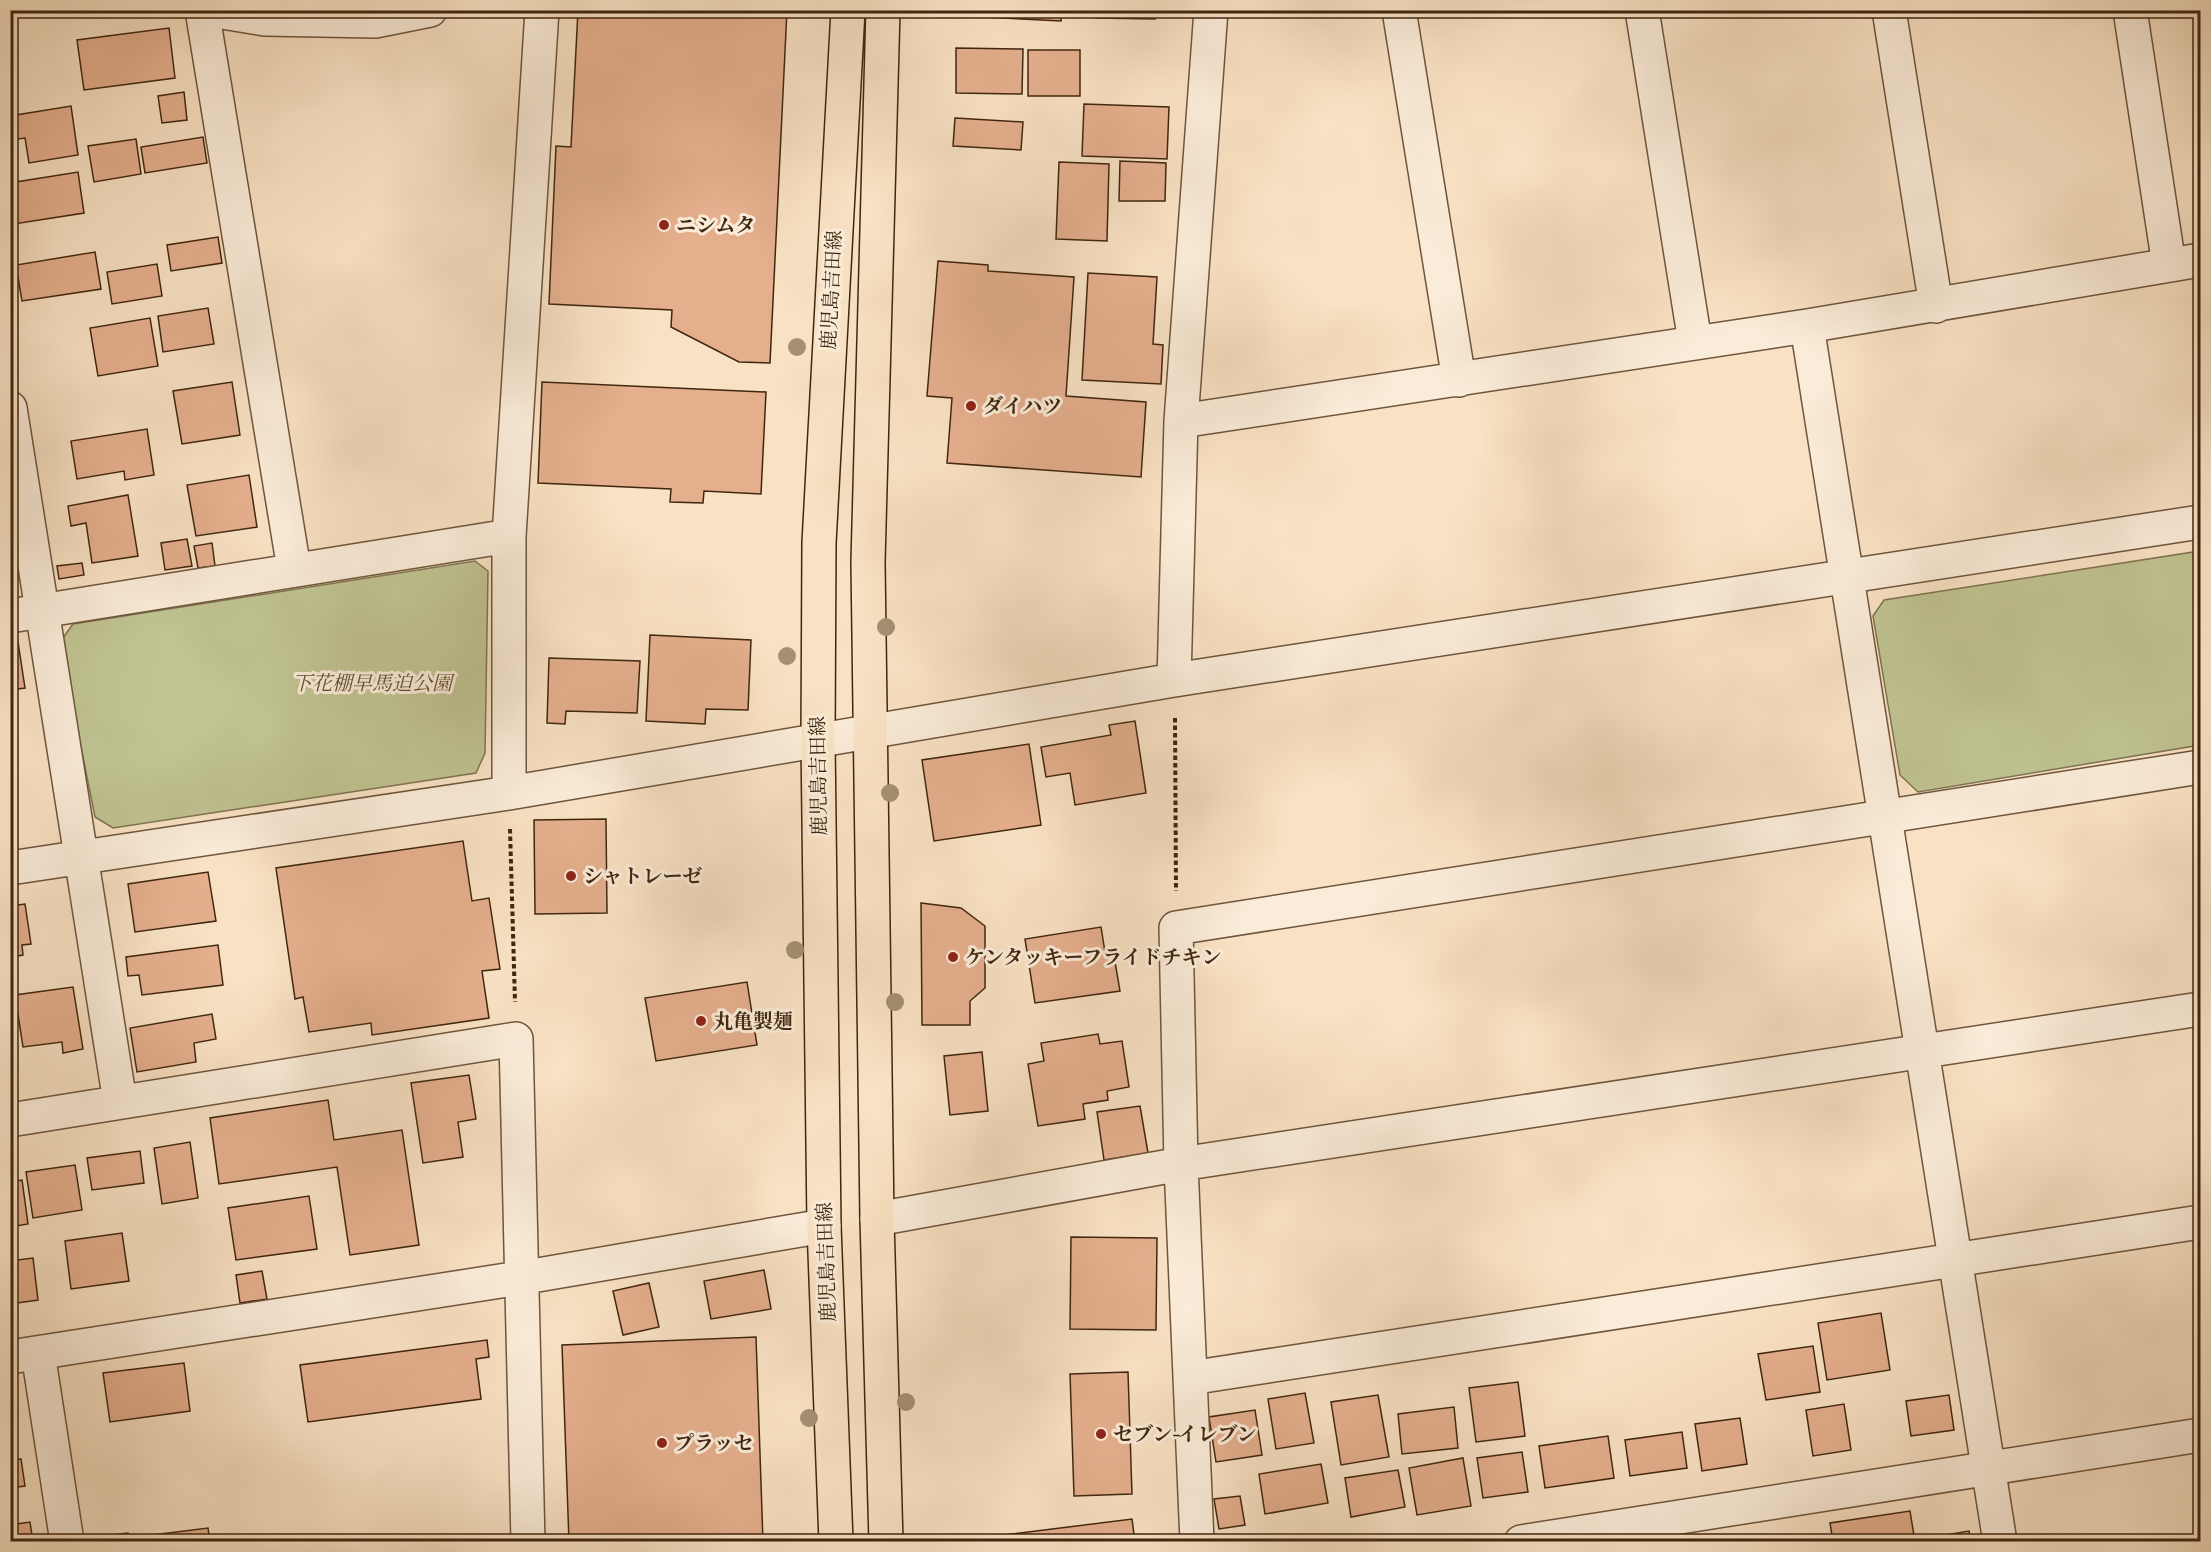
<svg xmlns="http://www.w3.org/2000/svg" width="2211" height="1552" font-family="'IM FELL French Canon','Noto Serif JP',serif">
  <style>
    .green { fill: #c0c392; stroke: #807450; stroke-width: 1.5 }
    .building { fill: #e5af8e; stroke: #3f260f; stroke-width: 1.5 }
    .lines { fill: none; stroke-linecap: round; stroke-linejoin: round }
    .minor-casing { stroke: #6e553c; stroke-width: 36 }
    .primary-casing { stroke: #3f260f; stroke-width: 36 }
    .path { stroke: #3f260f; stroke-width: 4; stroke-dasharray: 4.5 3; stroke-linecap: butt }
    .minor { stroke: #fbecd9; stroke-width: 33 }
    .primary { stroke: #f9e2c4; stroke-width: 33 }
    .tree { fill: #a49073 }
    .poi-dot { fill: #8f2418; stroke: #fbecd9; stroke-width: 2 }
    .labels { text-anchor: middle; stroke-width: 6; stroke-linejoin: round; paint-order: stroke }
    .poi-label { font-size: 20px; font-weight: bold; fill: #3f260f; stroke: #fbecd9; text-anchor: start }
    .street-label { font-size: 20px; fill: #3f260f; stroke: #fbecd9 }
    .park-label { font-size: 20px; font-style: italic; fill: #5f4d30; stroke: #fbecd9 }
  </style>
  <rect width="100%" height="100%" fill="#f9e2c4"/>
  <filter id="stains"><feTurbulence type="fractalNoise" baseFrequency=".00333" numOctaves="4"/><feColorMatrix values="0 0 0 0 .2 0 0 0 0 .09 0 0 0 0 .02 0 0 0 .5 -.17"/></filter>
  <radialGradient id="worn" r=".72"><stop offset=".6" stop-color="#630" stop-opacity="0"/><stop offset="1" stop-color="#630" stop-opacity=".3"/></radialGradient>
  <path class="green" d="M2200,551v194l-282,47 -18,-17 -27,-159 11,-16z
    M475,561l13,10 -3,182 -9,20 -363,55 -18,-11 -35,-175 13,-18z"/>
  <path class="building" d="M578,10h209l-17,353 -31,-1 -68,-35 1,-17 -123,-6 7,-158 15,1z
    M962,10h100l-1,11 -99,-5z
    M1097,10h58v9l-59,-1z
    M169,28l6,50 -91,12 -7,-50z
    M956,48l67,1 -1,45 -66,-1z
    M1028,50h52v46h-52z
    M184,92l3,28 -25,3 -4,-27z
    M1084,104l85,3 -2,52 -85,-3z
    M71,106l7,49 -49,8 -4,-25 -15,2v-24z
    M955,118l68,4 -2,28 -68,-4z
    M203,137l4,26 -62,10 -4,-26z
    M136,139l5,35 -47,8 -6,-36z
    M1120,161l46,2 -1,38h-46z
    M1059,162l50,2 -2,77 -51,-2z
    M78,172l6,41 -70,11 -4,-41z
    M218,237l4,26 -51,8 -4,-26z
    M95,252l6,37 -79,12 -6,-36z
    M938,261l50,4v6l86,6 -8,119 80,6 -5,75 -194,-14 5,-65 -25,-2z
    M157,264l5,32 -50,8 -5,-32z
    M1088,273l69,4 -4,67 10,1 -2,39 -79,-4z
    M208,308l6,36 -51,8 -5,-36z
    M150,318l8,48 -60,10 -8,-48z
    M232,382l8,53 -58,9 -9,-53z
    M542,382l224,10 -5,102 -57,-3 -1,12 -33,-1 1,-13 -133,-6z
    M147,429l7,46 -29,5 -1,-9 -47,8 -6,-38z
    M249,475l8,52 -61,9 -9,-51z
    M128,495l10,61 -46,7 -6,-40 -15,3 -3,-20z
    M187,539l5,27 -27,4 -4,-27z
    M212,543l3,23 -17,2 -4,-22z
    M82,563l2,12 -25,4 -2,-13z
    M650,635l101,5 -3,70 -42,-1 -1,15 -59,-3z
    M18,642l7,46 -15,2v-47z
    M549,658l91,3 -3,52 -71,-2 -1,13 -18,-1z
    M1135,721l11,72 -71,12 -5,-32 -24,4 -5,-30 70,-12 -2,-10z
    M1029,744l12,81 -107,16 -12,-81z
    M606,819l1,94 -72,1 -1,-94z
    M463,841l9,60 17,-3 11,71 -18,2 7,47 -117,17 -1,-12 -62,9 -6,-35 -8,2 -19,-131z
    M208,872l8,49 -81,11 -7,-48z
    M921,903l40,5 24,18v62l-15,13v24h-48z
    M25,904l6,40 -9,1 1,10 -13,2 1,-51z
    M1101,927l4,25 8,-2 7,41 -85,12 -10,-64z
    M218,945l5,40 -81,10 -3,-20 -11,1 -2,-19z
    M747,982l10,63 -101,16 -11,-63z
    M73,987l10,62 -20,4 -1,-11 -39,5 -8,-52z
    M212,1014l4,25 -22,4 2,19 -59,10 -7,-44z
    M1098,1034l2,10 22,-3 7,46 -22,4 1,9 -25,4 2,15 -47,7 -10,-62 16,-3 -3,-18z
    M982,1052l6,59 -38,4 -6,-59z
    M469,1075l7,44 -18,3 5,35 -40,6 -12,-80z
    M328,1100l6,40 68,-10 17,115 -69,10 -13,-88 -118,17 -9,-66z
    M1140,1106l8,47 -44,7 -7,-48z
    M190,1142l8,56 -36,6 -8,-56z
    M140,1151l4,32 -52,7 -5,-32z
    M75,1165l7,45 -49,8 -7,-46z
    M22,1180l6,44 -18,3v-45z
    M309,1196l8,53 -81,11 -8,-52z
    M122,1233l7,48 -58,8 -6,-48z
    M1071,1237l86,1 -1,92 -86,-1z
    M33,1258l5,42 -28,4v-43z
    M764,1270l7,39 -60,10 -7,-38z
    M262,1271l5,28 -27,4 -4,-28z
    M649,1283l10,44 -36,8 -10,-44z
    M1881,1313l9,57 -63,10 -9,-57z
    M756,1337l7,205h-194l-7,-197z
    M487,1340l2,17 -13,2 5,40 -173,23 -8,-57z
    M1813,1346l7,46 -54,8 -8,-46z
    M184,1363l6,48 -80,11 -7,-49z
    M1128,1372l4,122 -58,2 -4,-122z
    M1518,1382l7,54 -49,6 -7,-54z
    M1305,1393l9,50 -38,6 -8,-50z
    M1378,1395l11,62 -48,8 -10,-63z
    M1949,1395l5,35 -43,6 -5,-35z
    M1844,1404l7,46 -38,6 -7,-46z
    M1454,1407l4,41 -56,6 -4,-40z
    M1255,1410l7,45 -46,7 -7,-45z
    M1740,1418l7,46 -45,7 -7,-47z
    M1682,1432l5,36 -57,8 -5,-36z
    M1608,1436l6,42 -69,10 -6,-42z
    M1522,1452l6,40 -45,6 -6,-40z
    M1463,1458l8,48 -54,9 -8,-47z
    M21,1459l4,27 -15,2v-28z
    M1321,1464l7,39 -63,11 -6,-40z
    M1398,1470l7,37 -54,10 -6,-39z
    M1240,1496l5,29 -26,4 -5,-30z
    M1910,1511l5,31h-82l-3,-19z
    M1132,1519l3,23h-129l-1,-7z
    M30,1522l3,20h-22l-1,-17z
    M208,1528l2,14h-72l-1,-5z
    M1969,1531l2,11h-49l-1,-3z
    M128,1533l1,9h-33l-1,-5z"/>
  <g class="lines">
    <defs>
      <path id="minor" d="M202,10l92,559
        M210,10l55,9 110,2 55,-11
        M1399,10l60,370
        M1642,10l53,332
        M1889,10l47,296
        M2130,10l39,255
        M1807,326l193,1216
        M10,408l110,694
        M1181,421l626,-95 393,-66
        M10,616l499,-80
        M1174,680l7,-259 30,-411
        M509,793v-257l33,-526
        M10,868l499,-75 665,-113 1026,-158
        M10,1120l506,-81 12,503
        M877,1219l304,-55 1019,-155
        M38,1353l29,189
        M10,1357l510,-79 304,-52
        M1190,1378l1010,-156
        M1197,1542l-16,-378 -5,-236 1024,-161
        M1521,1542l679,-107"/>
      <path id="primary" d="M883,10l-15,552 9,657 9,323
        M836,1542l-12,-316 -6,-486 1,-197 29,-533"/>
    </defs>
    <use href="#minor" class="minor-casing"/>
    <use href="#primary" class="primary-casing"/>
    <path class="path" d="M1175,718l1,173
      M510,829l5,173"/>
    <use href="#minor" class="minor"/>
    <use href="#primary" class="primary"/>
  </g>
  <g class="tree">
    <circle cx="797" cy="347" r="9"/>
    <circle cx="886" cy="627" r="9"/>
    <circle cx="787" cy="656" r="9"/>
    <circle cx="890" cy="793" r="9"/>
    <circle cx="795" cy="950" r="9"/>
    <circle cx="895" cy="1002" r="9"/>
    <circle cx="906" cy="1402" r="9"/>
    <circle cx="809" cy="1418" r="9"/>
  </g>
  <g class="poi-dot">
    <circle cx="664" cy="225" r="6"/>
    <circle cx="971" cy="406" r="6"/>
    <circle cx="571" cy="876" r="6"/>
    <circle cx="953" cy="957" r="6"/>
    <circle cx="701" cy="1021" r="6"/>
    <circle cx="1101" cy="1434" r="6"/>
    <circle cx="662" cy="1443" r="6"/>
  </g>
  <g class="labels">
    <g class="poi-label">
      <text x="676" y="232">ニシムタ</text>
      <text x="983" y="413">ダイハツ</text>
      <text x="583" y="883">シャトレーゼ</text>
      <text x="965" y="964">ケンタッキーフライドチキン</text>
      <text x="713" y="1028">丸亀製麺</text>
      <text x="1113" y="1441">セブン-イレブン</text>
      <text x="674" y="1450">プラッセ</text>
    </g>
    <g class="street-label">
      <text transform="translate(831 290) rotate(-87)" y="7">鹿児島吉田線</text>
      <text transform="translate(818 776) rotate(-91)" y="7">鹿児島吉田線</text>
      <text transform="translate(826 1262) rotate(-92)" y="7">鹿児島吉田線</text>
    </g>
    <g class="park-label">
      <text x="372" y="690">下花棚早馬迫公園</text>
    </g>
  </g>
  <rect width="2211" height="1552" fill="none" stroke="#f9e2c4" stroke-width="36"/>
  <rect x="12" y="12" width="2187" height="1528" fill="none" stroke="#3f260f" stroke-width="3"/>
  <rect x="18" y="18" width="2175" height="1516" fill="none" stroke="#3f260f" stroke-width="1.5"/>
  <rect width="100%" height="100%" filter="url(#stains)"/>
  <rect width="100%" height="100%" fill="url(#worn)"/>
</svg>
